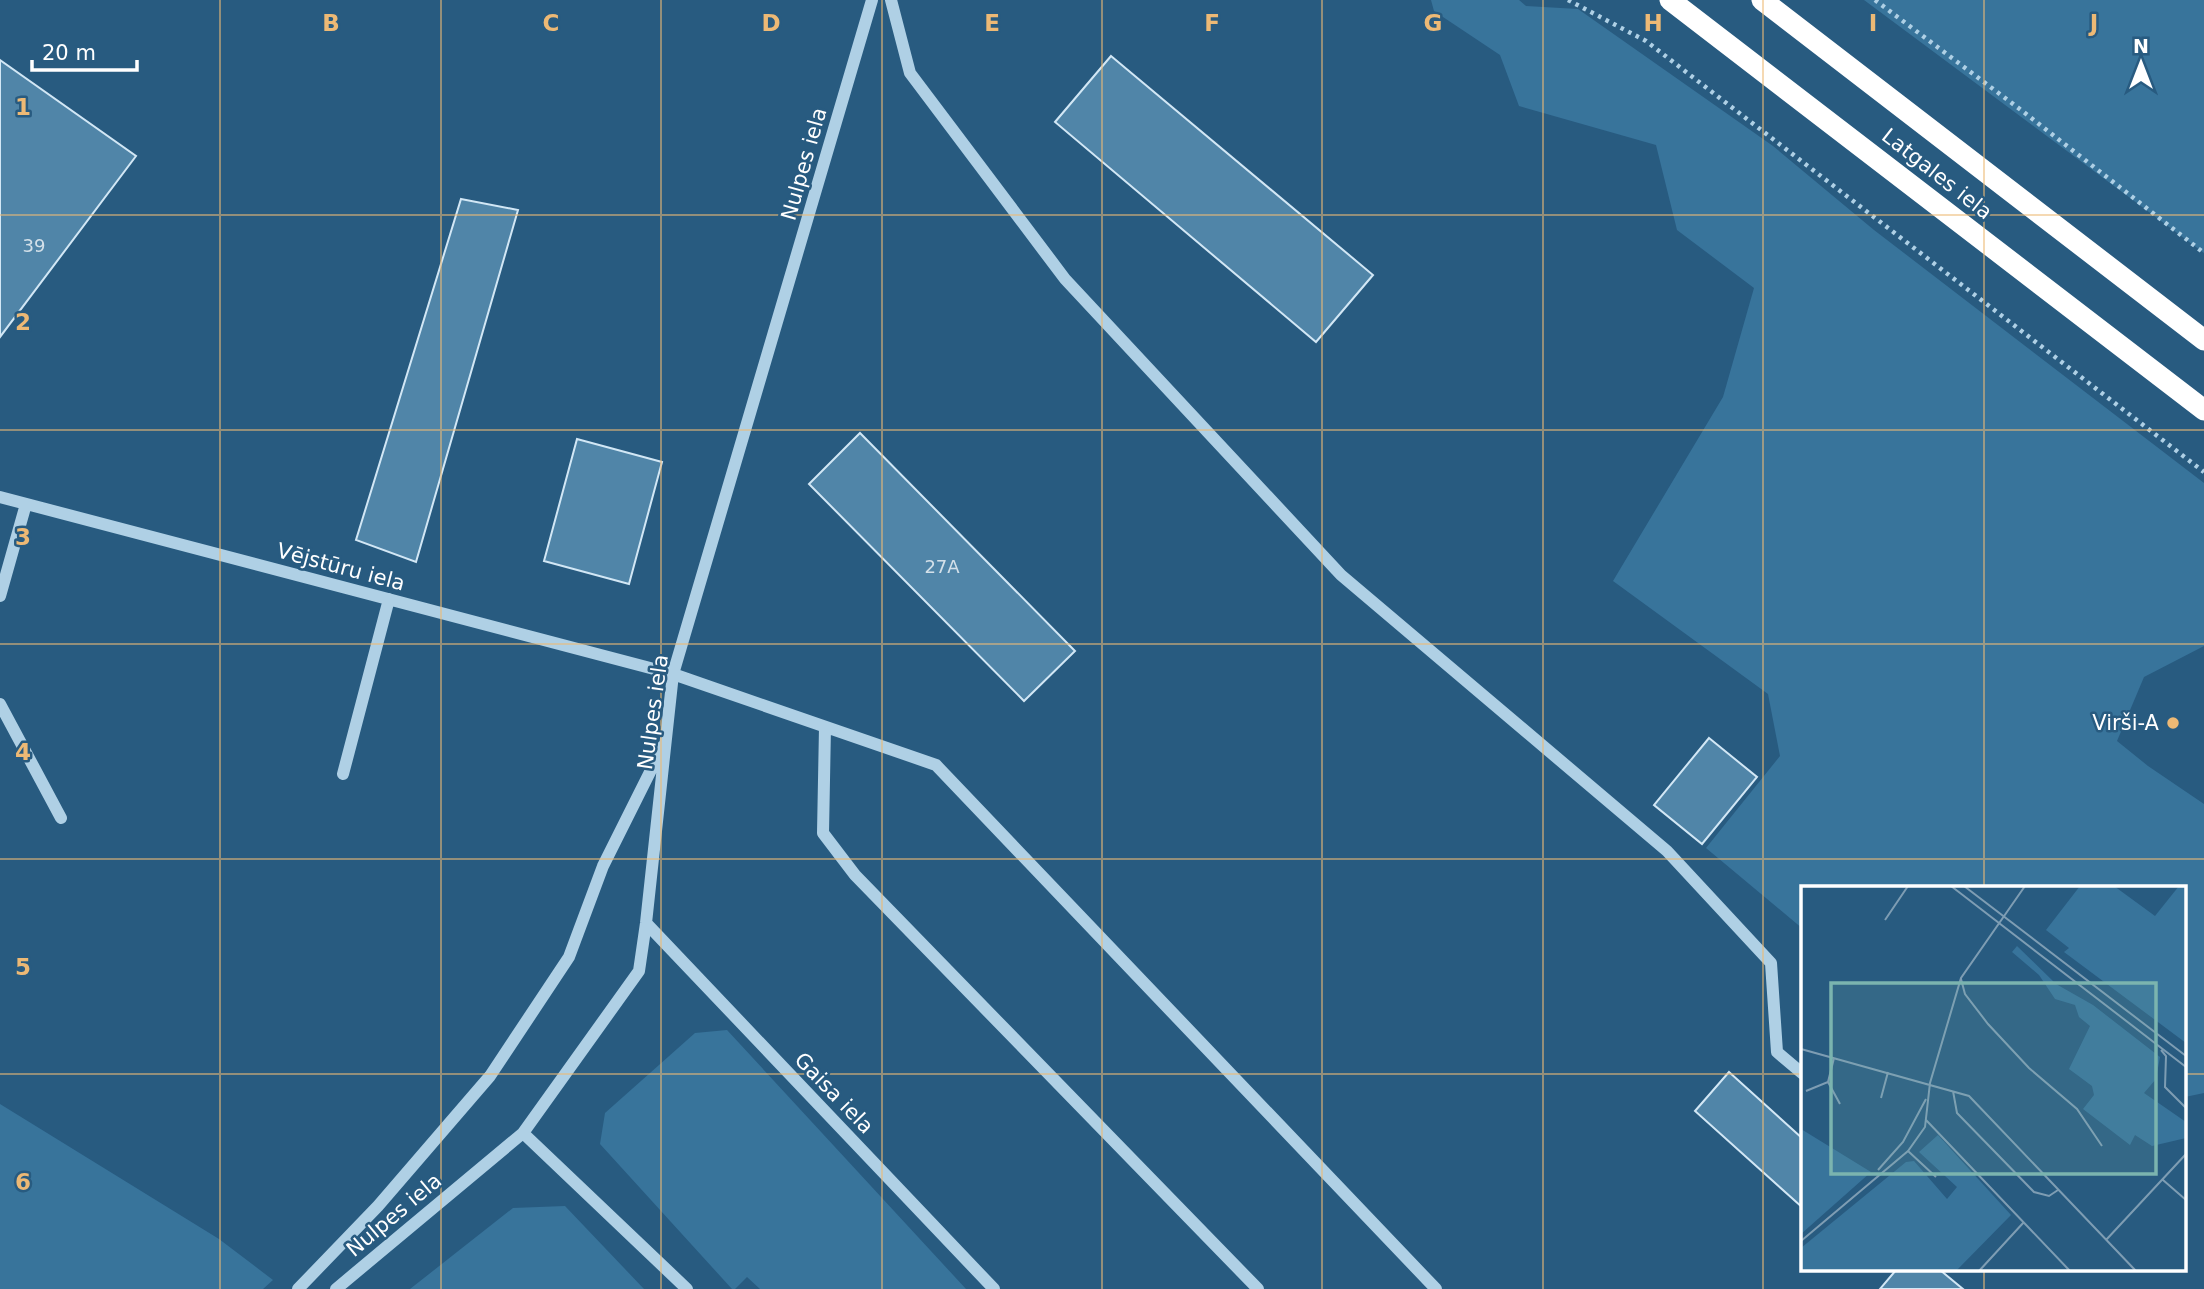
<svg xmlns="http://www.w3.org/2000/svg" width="2204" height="1289" font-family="'DejaVu Sans',sans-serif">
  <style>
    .green { fill: #38749b }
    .building { fill: #5085a8; stroke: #d2e7f5; stroke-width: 2 }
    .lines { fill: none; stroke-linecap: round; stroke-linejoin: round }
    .path { stroke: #afd0e5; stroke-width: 4.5; stroke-dasharray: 3.5 5; stroke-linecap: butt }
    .minor { stroke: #afd0e5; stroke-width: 12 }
    .highway { stroke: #fff; stroke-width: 21 }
    .grid { fill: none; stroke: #edb975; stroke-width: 2; stroke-opacity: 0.55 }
    .poi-dot { fill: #edb975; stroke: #285b80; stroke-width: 2.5 }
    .labels { text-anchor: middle; stroke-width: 5; stroke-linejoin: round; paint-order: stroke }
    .number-label { font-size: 18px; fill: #d3e0e9 }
    .street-label { font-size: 21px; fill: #fff; stroke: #285b80 }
    .poi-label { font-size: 21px; fill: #fff; stroke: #285b80; text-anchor: end }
    .inset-road { fill: none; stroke: #7e9db3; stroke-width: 2 }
    .view { fill: #7bb4af; fill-opacity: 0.15; stroke: #7bb4af; stroke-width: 3.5 }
    .inset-edge { fill: none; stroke: #fff; stroke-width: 3.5 }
    .grid-label { font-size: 23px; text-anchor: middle; font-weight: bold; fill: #edb975; stroke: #285b80; stroke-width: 5; stroke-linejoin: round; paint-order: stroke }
  </style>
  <rect width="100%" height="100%" fill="#285b80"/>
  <path class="green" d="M1431,0h88l7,6 52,3 195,137 101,84 330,253v163l-60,31 -27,64 31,25 56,38v289l-19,4v-209h-382v41l-97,-81 74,-92 -12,-62 -155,-113 110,-184 31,-109 -77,-58 -21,-85 -137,-39 -19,-51 -66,-44z
    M1864,0h340v253z
    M727,1030l239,259h-206l-13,-12 -12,12h-3l-132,-145 5,-31 90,-80z
    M0,1104l219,135 54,41 -10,9h-263z
    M565,1206l79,83h-234l103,-81z"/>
  <path class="building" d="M1111,56l262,219 -57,67 -261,-220z
    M0,60l136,96 -136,181z
    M461,199l57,11 -102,352 -60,-22z
    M860,433l215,218 -51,50 -215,-217z
    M577,439l85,23 -33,122 -85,-23z
    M1709,738l48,39 -55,67 -48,-39z
    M1729,1072l74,67v69l-108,-97z
    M1896,1270h44l23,19h-83z"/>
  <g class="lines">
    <path class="path" d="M1568,0l78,41 558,431
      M1875,0l146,110 183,143"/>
    <path class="minor" d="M891,0l19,73 155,206 276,296 326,276 104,112 6,89 26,22
      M0,497l673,177 263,91 500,524
      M0,596l26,-92
      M0,704l61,114
      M825,727l-2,106 32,42 403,414
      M343,774l46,-175
      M646,923l348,366
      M523,1133l164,156
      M298,1289l80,-83 112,-130 79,-119 34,-91 60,-120
      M336,1289l187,-156 116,-162 7,-48 27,-249 199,-674"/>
    <path class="highway" d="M1670,0l534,410
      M1762,0l442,340"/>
  </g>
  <path class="grid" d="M220,0v1289M441,0v1289M661,0v1289M882,0v1289M1102,0v1289M1322,0v1289M1543,0v1289M1763,0v1289M1984,0v888M0,215h2204M0,430h2204M0,644h2204M0,859h2204M0,1074h1803M2185,1074h19M1984,1270v19"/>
  <circle class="poi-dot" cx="2173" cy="723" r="7"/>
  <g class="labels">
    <g class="number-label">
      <text x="34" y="252">39</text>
      <text x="942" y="573">27A</text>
    </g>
    <g class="street-label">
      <text transform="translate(804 164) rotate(-74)" y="7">Nulpes iela</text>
      <text transform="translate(1937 174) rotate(38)" y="7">Latgales iela</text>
      <text transform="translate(341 567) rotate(15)" y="7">Vējstūru iela</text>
      <text transform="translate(653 712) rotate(-82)" y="7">Nulpes iela</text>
      <text transform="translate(834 1093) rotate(46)" y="7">Gaisa iela</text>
      <text transform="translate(394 1215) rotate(-40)" y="7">Nulpes iela</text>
    </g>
    <g class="poi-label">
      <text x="2159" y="730">Virši-A</text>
    </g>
  </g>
  <g transform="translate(1801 886)">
    <rect width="385" height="385" fill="#285b80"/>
    <path d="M279,0h34l41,30 24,-30h7v157l-122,-91 5,-4 -23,-18zM216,60l39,38 37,21 67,52 -4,22 -12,14 42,29v16l-34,8 -17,-11 -5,10 -47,-36 11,-14 -2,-9 -23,-17 21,-43 -11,-9 -4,-12 -20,-6 -16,-24 -27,-23zM0,243l70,43 -70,62zM137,249l73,80 -55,56h-155v-23l105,-86 8,-1 33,38 10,-12 -38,-35z" fill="#38749b"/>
    <path class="inset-road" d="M150,0l235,181M163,0l222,170M84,34l23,-34M160,93l4,15 23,30 41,44 48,41 25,37M0,163l168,47 167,175M360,164l5,6 -1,31 21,21M27,196l12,22M5,205l22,-9 6,-24M152,205l4,22 77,79 15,4 9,-6M80,212l7,-26M125,234l144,151M107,265l28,26M77,284l25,-28 23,-43M362,294l23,20M305,354l80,-86M0,355l107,-90 17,-24 5,-44 31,-105 64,-92M178,385l45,-49"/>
    <path class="view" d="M30,97h325v191h-325z"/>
    <rect width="385" height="385" class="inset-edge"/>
  </g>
  <g class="grid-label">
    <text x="331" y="31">B</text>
    <text x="551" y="31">C</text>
    <text x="771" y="31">D</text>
    <text x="992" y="31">E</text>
    <text x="1212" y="31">F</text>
    <text x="1433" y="31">G</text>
    <text x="1653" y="31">H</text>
    <text x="1873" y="31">I</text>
    <text x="2094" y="31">J</text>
    <text x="23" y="115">1</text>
    <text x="23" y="330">2</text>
    <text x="23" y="545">3</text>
    <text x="23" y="760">4</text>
    <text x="23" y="975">5</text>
    <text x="23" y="1190">6</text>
  </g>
  <g transform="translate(2141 63)" stroke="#285b80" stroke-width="5" paint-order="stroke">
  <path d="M0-5L12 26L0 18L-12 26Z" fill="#ffffff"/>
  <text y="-10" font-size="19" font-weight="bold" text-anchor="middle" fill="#ffffff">N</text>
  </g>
  <path d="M32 60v10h105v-10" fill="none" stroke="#ffffff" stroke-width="3.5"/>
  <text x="42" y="60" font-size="21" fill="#ffffff" stroke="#285b80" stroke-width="5" paint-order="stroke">20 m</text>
</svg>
